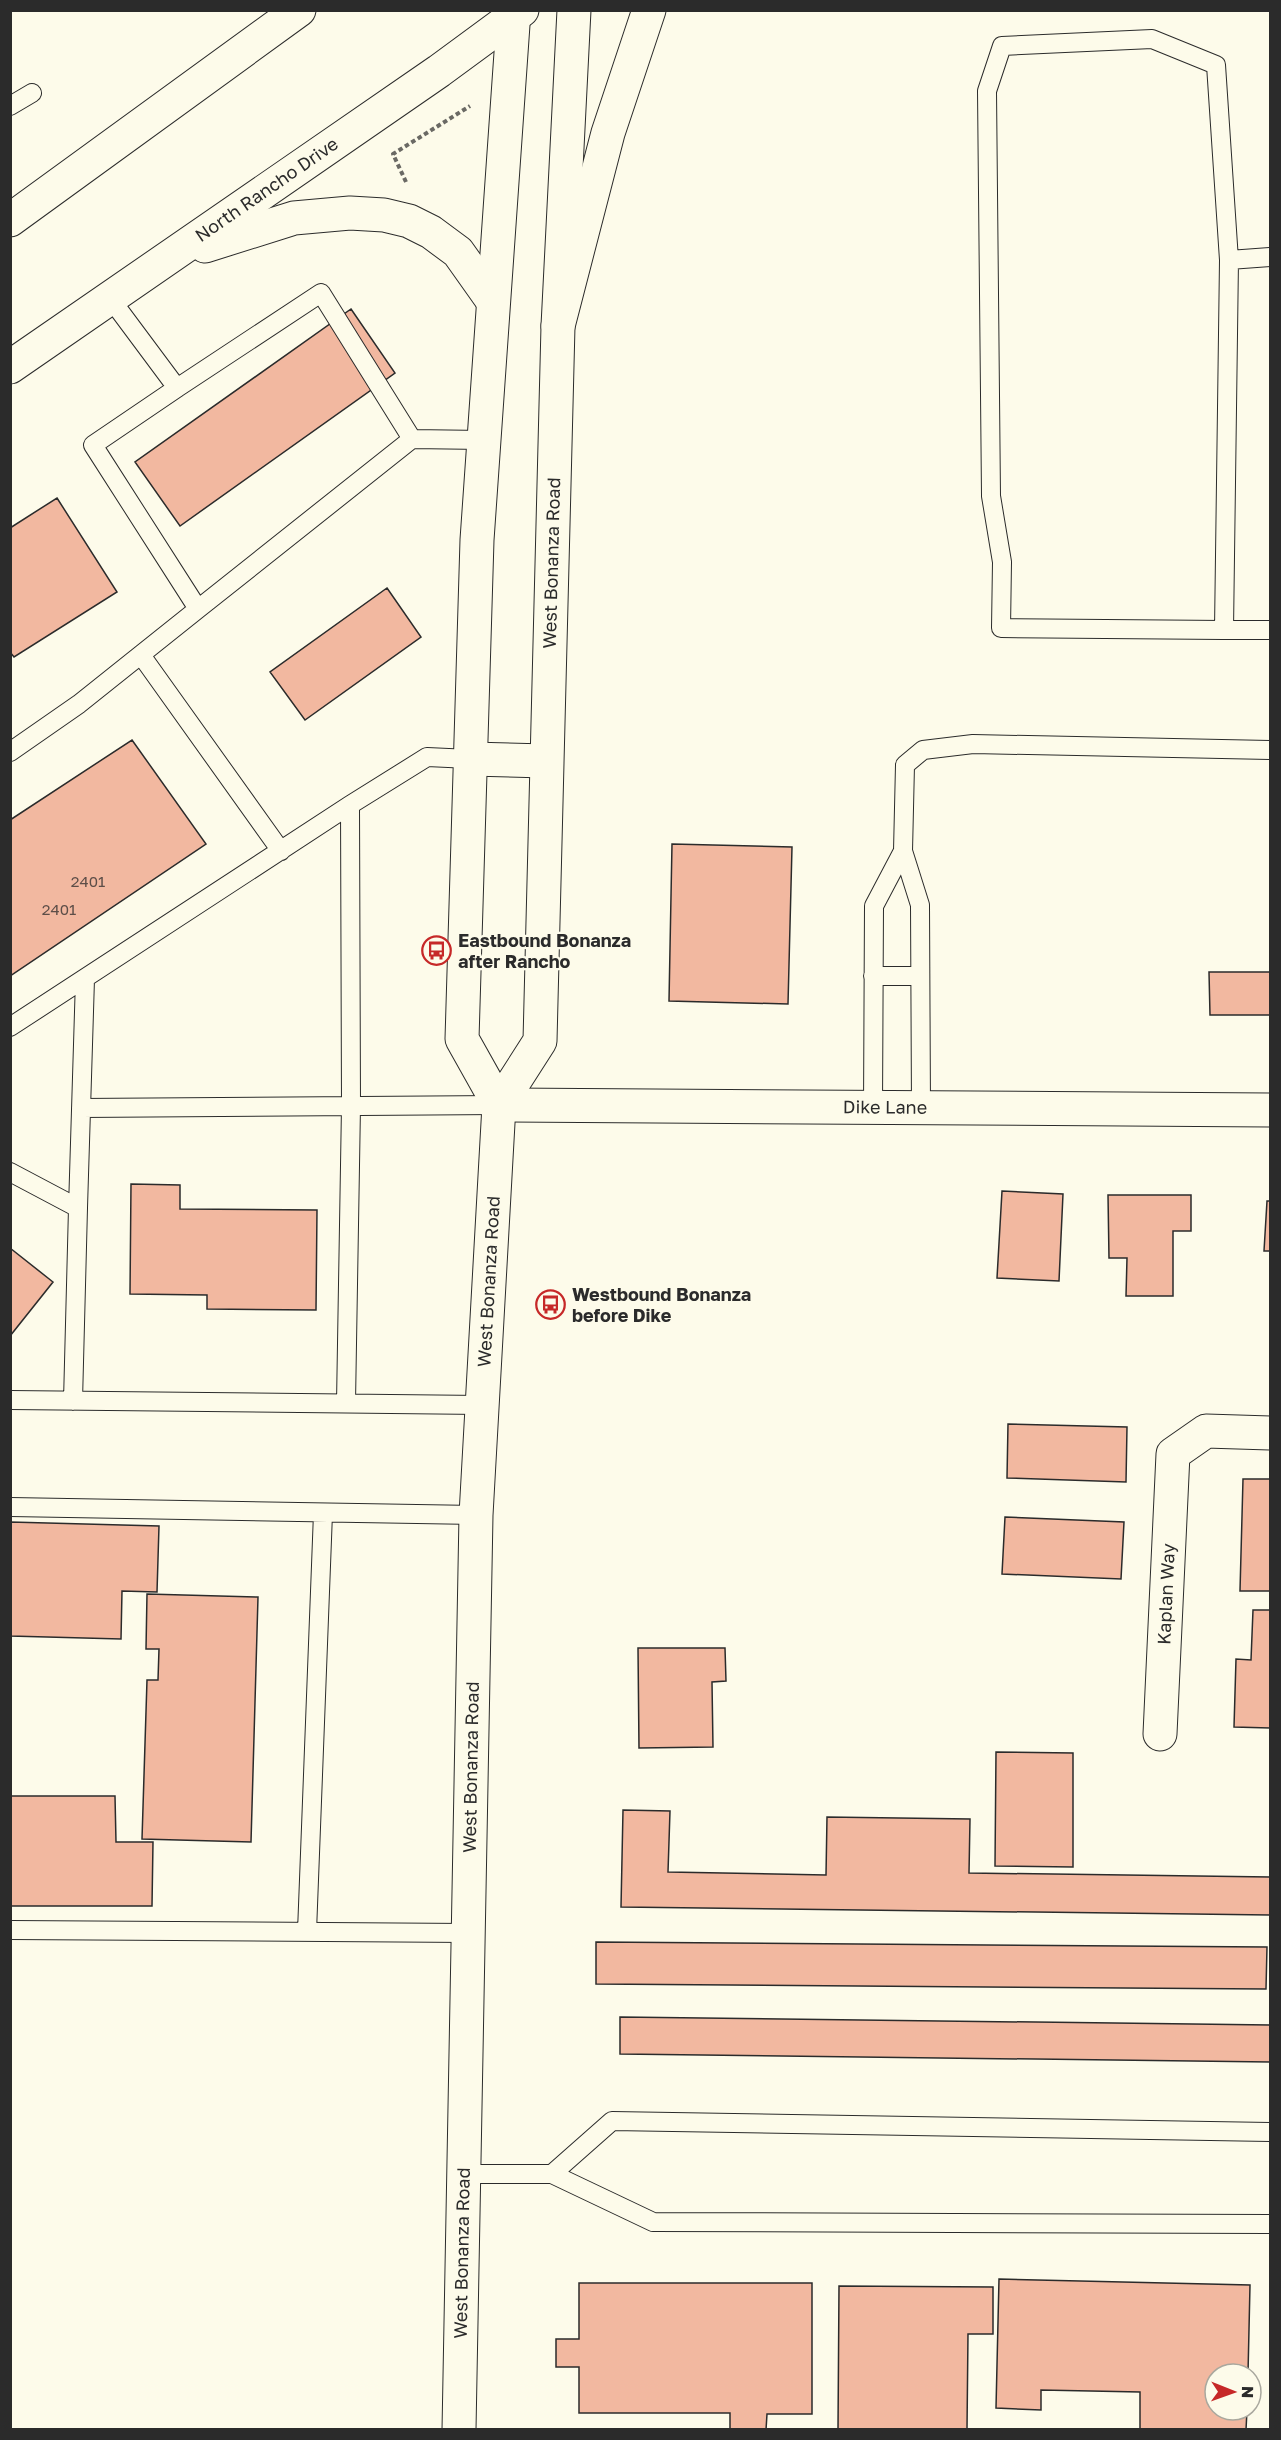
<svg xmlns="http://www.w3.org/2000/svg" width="1281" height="2440" font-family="'Golos Text',sans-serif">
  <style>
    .building { fill: #f2b8a0; stroke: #2b2b2b; stroke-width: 1.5 }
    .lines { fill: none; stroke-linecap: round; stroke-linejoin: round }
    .lane-casing { stroke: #2b2b2b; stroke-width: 20 }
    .street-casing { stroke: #2b2b2b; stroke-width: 35 }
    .secondary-casing { stroke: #2b2b2b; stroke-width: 35 }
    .primary-casing { stroke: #2b2b2b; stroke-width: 35 }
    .path { stroke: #6a6964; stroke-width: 4; stroke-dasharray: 4.5 3; stroke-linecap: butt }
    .lane { stroke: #fdfbea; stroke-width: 18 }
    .street { stroke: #fdfbea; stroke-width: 33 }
    .secondary { stroke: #fdfbea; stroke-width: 33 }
    .primary { stroke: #fdfbea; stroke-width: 33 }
    .labels { text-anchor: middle; stroke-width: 4.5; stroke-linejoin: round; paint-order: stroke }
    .number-label { font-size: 15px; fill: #5d4e48 }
    .street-label { font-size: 18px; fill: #2b2b2b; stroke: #fdfbea }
    .poi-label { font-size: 18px; font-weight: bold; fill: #2b2b2b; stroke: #fdfbea; text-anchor: start }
  </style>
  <rect width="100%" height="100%" fill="#fdfbea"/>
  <path class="building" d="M351,309l44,64 -215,153 -45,-64z
    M57,498l60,94 -103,65 -4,-5v-124z
    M387,588l34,49 -116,83 -35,-48z
    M132,740l74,104 -196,132v-156z
    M672,844l120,3 -4,157 -119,-3z
    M1209,972h61v43h-60z
    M131,1184l49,1v24l137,1 -1,100 -109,-1v-14l-77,-1z
    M1002,1191l61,3 -4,87 -62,-3z
    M1108,1195h83v36h-18v65h-47l1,-38h-18z
    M1267,1201h3v50h-6z
    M10,1248l43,34 -43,54z
    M1008,1424l119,3 -1,55 -119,-4z
    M1243,1479h27v112h-30z
    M1005,1517l119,5 -3,57 -119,-5z
    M10,1522l149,4 -2,66 -35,-1 -1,48 -111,-3z
    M147,1594l111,3 -7,245 -109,-3 5,-159h11l1,-31h-13z
    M1253,1610h17v118l-36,-1 2,-68 15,1z
    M638,1648h87l1,33 -14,1 1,65 -74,1z
    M996,1752l77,1v114l-78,-1z
    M10,1796h105l1,46h37l-1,64h-142z
    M623,1810l47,1 -2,61 158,3 1,-58 143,2 -1,54 301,4v38l-649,-8z
    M596,1942l671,5 -1,42 -670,-5z
    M620,2017l650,8v37l-650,-8z
    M999,2279l251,6 -2,89h-33v36h32l-1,20h-106v-38l-99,-2v20l-45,-2z
    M579,2283h233v131h-45l-1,16h-36v-17h-151v-46h-23v-28h23z
    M839,2286l154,1v47h-25l-1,96h-129z"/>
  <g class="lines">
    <defs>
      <path id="lane" d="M10,106l22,-13
        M1270,257l-41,3 -5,370h46
        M110,298l67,90 -84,57 105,164 214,-170 71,1
        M177,388l144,-95 91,146
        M1224,630l-223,-2 1,-66 -11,-66 -4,-405 15,-45 150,-7 64,26 13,195
        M141,655l140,196
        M10,752l69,-48 119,-95
        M873,976h47
        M10,1027l340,-222 77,-48 43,2
        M81,1108l418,-3
        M873,1108l1,-202 29,-55
        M921,1109l-1,-204 -17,-54 2,-86 18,-15 50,-6 297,6
        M10,1172l68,36 -5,193
        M78,1208l7,-229
        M10,1400l472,5
        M346,1403l5,-297 -1,-301
        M10,1507l466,8
        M10,1930l458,3
        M307,1932l16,-419
        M464,2174h88l101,48 617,2
        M552,2174l60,-53 658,11"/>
      <g id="street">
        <path id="s1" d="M499,1105l771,5"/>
        <path id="s2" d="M1160,1734l13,-280 33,-23 64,2"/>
      </g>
      <g id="secondary">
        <path d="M470,759l76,2"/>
        <path d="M499,1105l-37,-66 15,-499 37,-530"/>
        <path id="s3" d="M459,2430l17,-915 23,-410 41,-64 18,-715 16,-316"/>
      </g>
      <g id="primary">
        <path d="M10,220l289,-210"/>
        <path d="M205,246l89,-28 56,-5 34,2 25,6 22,11 27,20 34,48"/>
        <path d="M558,326l50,-193 41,-123"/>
        <path id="s4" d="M10,367l429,-296 83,-61"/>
      </g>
    </defs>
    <use href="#lane" class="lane-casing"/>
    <use href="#street" class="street-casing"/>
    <use href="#secondary" class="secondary-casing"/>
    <use href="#primary" class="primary-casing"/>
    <path class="path" d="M406,182l-13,-28 77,-48"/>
    <use href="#lane" class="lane"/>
    <use href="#street" class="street"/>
    <use href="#secondary" class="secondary"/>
    <use href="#primary" class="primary"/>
  </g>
  <defs>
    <symbol id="bus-ring" viewBox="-11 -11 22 22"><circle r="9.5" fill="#fdfbea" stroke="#c62828" stroke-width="1.5"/><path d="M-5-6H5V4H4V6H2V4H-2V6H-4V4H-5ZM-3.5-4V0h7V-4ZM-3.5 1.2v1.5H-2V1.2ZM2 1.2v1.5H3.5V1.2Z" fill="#c62828"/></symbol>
  </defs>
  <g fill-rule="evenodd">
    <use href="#bus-ring" x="420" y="934" width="33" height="33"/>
    <use href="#bus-ring" x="534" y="1288" width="33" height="33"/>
  </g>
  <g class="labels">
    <g class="number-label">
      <text x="88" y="887">2401</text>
      <text x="59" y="915">2401</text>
    </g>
    <g class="street-label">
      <text dy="6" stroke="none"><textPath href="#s4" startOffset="312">North Rancho Drive</textPath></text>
      <text dy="6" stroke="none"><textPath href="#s3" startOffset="1880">West Bonanza Road</textPath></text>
      <text dy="6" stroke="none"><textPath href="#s1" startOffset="386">Dike Lane</textPath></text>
      <text dy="6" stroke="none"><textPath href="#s3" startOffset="1149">West Bonanza Road</textPath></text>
      <text dy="6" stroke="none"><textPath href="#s2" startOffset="140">Kaplan Way</textPath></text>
      <text dy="6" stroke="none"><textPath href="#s3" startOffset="663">West Bonanza Road</textPath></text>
      <text dy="6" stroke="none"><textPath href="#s3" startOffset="177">West Bonanza Road</textPath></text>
    </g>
    <g class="poi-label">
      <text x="458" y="947">Eastbound Bonanza<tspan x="458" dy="21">after Rancho</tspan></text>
      <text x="572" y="1301">Westbound Bonanza<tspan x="572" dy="21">before Dike</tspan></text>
    </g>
  </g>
  <rect width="1281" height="2440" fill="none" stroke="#2b2b2b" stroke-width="24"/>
  <g transform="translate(1233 2392) rotate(91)"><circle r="28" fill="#fdfbea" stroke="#a9a89e" stroke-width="1.5"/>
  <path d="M0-4.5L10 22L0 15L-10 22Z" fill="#c62828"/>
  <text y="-9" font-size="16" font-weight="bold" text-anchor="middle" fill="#2b2b2b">N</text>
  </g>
</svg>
